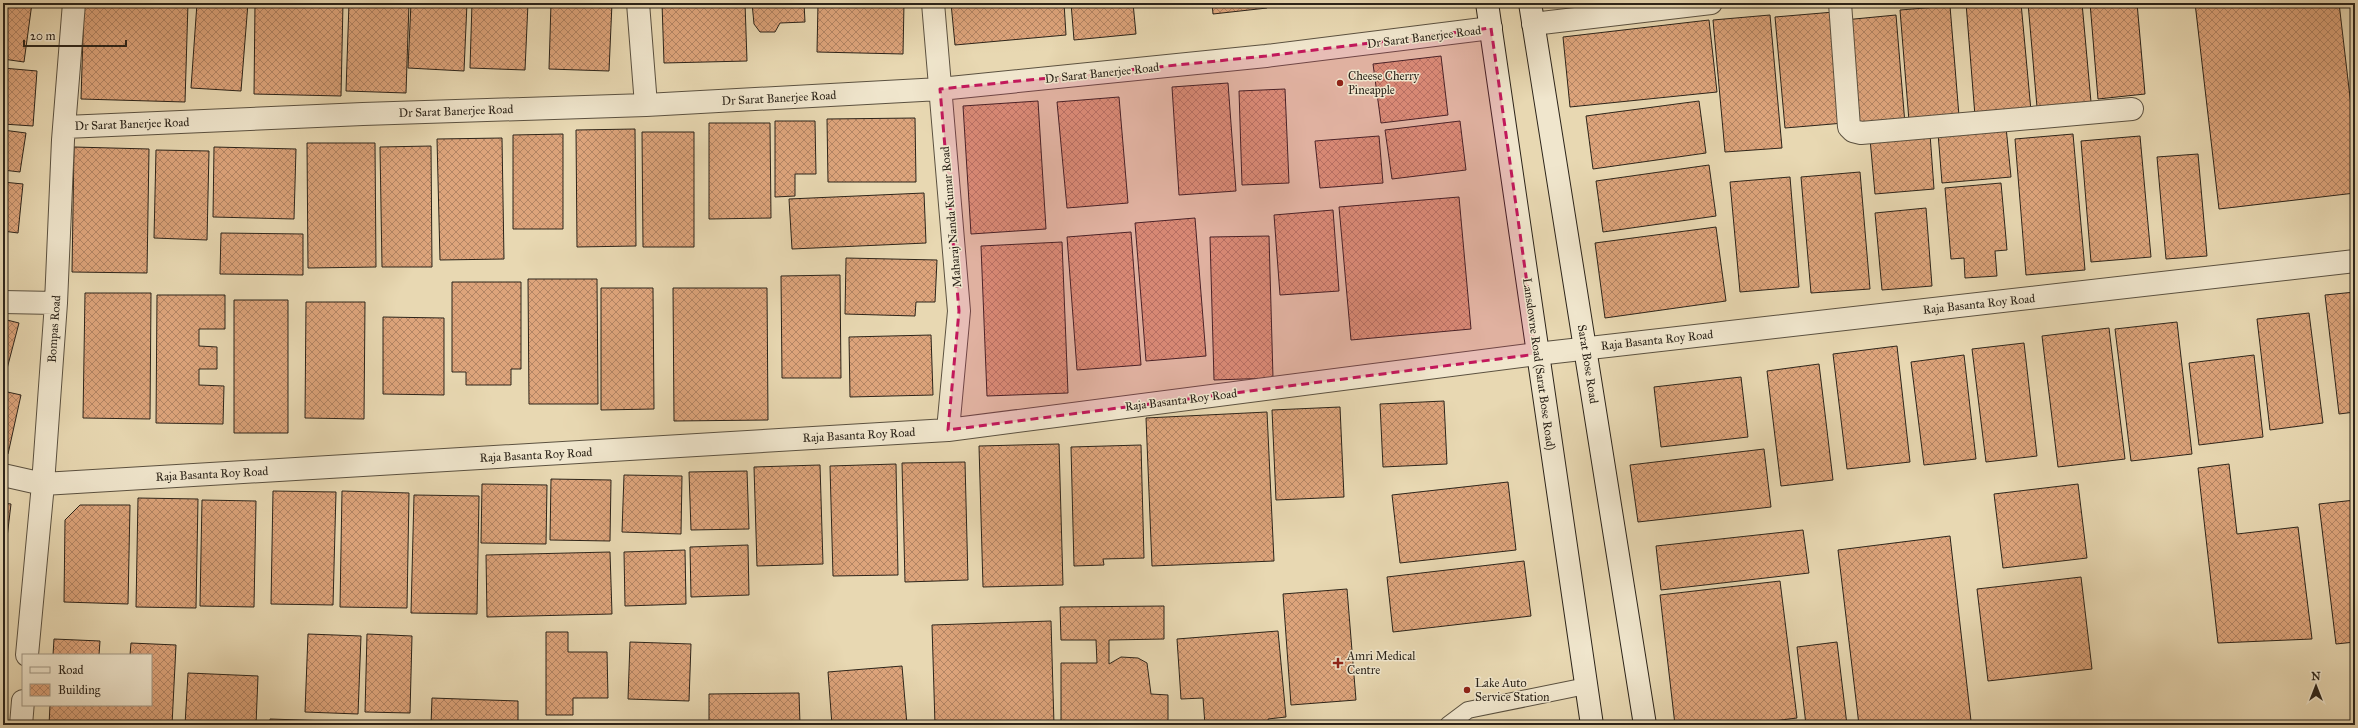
<svg xmlns="http://www.w3.org/2000/svg" width="2358" height="728" font-family="'IM FELL Great Primer',serif">
  <style>
    .building { fill: url(#building-cross-hatch); stroke: #2c241a }
    .lines { fill: none; stroke-linecap: round; stroke-linejoin: round }
    .service-casing { stroke: #5b5140; stroke-width: 18 }
    .minor-casing { stroke: #5b5140; stroke-width: 24 }
    .secondary-casing { stroke: #2c241a; stroke-width: 24 }
    .service { stroke: #f0e6cd; stroke-width: 16 }
    .minor { stroke: #f0e6cd; stroke-width: 22 }
    .secondary { stroke: #f0e6cd; stroke-width: 22 }
    .marked { fill: #c2185b; fill-opacity: 0.2; stroke: #c2185b; stroke-width: 3; stroke-dasharray: 8 5; stroke-linejoin: round }
    .poi-dot { fill: #8f2418; stroke: #f0e6cd; stroke-width: 1.5 }
    .labels { text-anchor: middle; stroke-width: 3; stroke-linejoin: round; paint-order: stroke }
    .street-label { font-size: 12px; fill: #2c241a; stroke: #f0e6cd }
    .poi-label { font-size: 12px; fill: #2c241a; stroke: #f0e6cd; text-anchor: start }
  </style>
  <defs>
    <pattern id="building-cross-hatch" width="8" height="8" patternUnits="userSpaceOnUse"><rect width="8" height="8" fill="#dda47b"/><path d="M0 0l8 8M0 8l8-8" fill="none" stroke="#b38564"/></pattern>
  </defs>
  <rect width="100%" height="100%" fill="#e8d8b2"/>
  <filter id="stains"><feTurbulence type="fractalNoise" baseFrequency=".005" numOctaves="4"/><feColorMatrix values="0 0 0 0 .2 0 0 0 0 .09 0 0 0 0 .02 0 0 0 .5 -.17"/></filter>
  <radialGradient id="worn" r=".72"><stop offset=".6" stop-color="#630" stop-opacity="0"/><stop offset="1" stop-color="#630" stop-opacity=".3"/></radialGradient>
  <path class="building" d="M3,3h29l-8,59 -21,-3z
    M84,3h104l-3,99 -104,-3z
    M197,3h51l-7,88 -50,-3z
    M255,3h88l-2,93 -87,-2z
    M349,3h60l-3,90 -60,-2z
    M411,3h56l-3,68 -56,-3z
    M472,3h56l-3,67 -55,-2z
    M551,3h61l-3,68 -60,-2z
    M662,3h83l2,58 -83,2z
    M752,3h52l1,19 -25,1 -5,9h-15l-6,-8z
    M818,3h86l-1,51 -86,-2z
    M951,3h113l2,32 -111,10z
    M1071,3h62l3,31 -62,6z
    M1212,3h55v5l-54,6z
    M1966,3h55l10,108 -56,5z
    M2028,3h54l9,99 -54,5z
    M2090,3h47l8,91 -47,5z
    M2195,3h144l16,137v53l-136,16z
    M1950,6l9,110 -50,5 -9,-111z
    M1834,12l10,111 -59,5 -10,-111z
    M1770,15l12,133 -57,4 -12,-132z
    M1896,15l9,109 -52,4 -9,-108z
    M1709,20l8,72 -147,15 -7,-70z
    M1441,56l7,59 -67,8 -8,-59z
    M3,68l34,3 -4,55 -30,-2z
    M1228,83l8,108 -57,4 -7,-108z
    M1285,89l4,94 -47,2 -3,-94z
    M1119,97l9,106 -61,5 -10,-106z
    M1038,101l8,128 -75,5 -8,-128z
    M1699,101l7,52 -113,16 -7,-53z
    M915,118l1,64h-88l-1,-63z
    M775,121h40l1,53h-21v22l-20,1z
    M1460,121l6,49 -74,9 -7,-49z
    M709,123h61l1,95 -62,1z
    M2006,127l5,50 -69,6 -4,-50z
    M635,129l1,117 -59,1 -1,-117z
    M3,130l23,3 -6,39 -17,-2z
    M642,132h52v115h-51z
    M563,134v95h-50v-94z
    M1930,134l4,55 -59,5 -5,-55z
    M2073,134l12,136 -59,5 -11,-136z
    M1379,136l4,47 -63,5 -5,-47z
    M2140,136l11,121 -60,5 -10,-121z
    M502,138l2,121 -64,1 -3,-121z
    M307,143h68l1,124 -68,1z
    M431,146l1,121h-50l-2,-120z
    M74,147l75,2 -2,124 -75,-1z
    M214,147l82,2 -2,70 -81,-2z
    M156,150l53,1 -2,89 -53,-2z
    M2198,154l9,102 -41,3 -9,-102z
    M1709,165l7,51 -113,16 -7,-51z
    M1860,172l10,117 -59,4 -10,-116z
    M1790,177l9,110 -59,5 -10,-110z
    M3,182l20,2 -5,49 -15,-2z
    M2001,183l6,67 -12,1 2,25 -32,2 -1,-20 -13,1 -6,-71z
    M924,193l2,50 -134,6 -3,-50z
    M1459,197l12,132 -120,11 -12,-133z
    M1926,208l6,78 -50,4 -7,-77z
    M1333,210l6,81 -59,4 -6,-80z
    M1195,218l11,138 -60,5 -11,-138z
    M1716,227l10,74 -121,17 -10,-75z
    M1131,232l10,133 -64,5 -10,-133z
    M221,233l82,1v41l-83,-1z
    M1269,236l4,142 -59,2 -4,-143z
    M1062,242l6,151 -81,3 -6,-150z
    M846,258l91,2 -2,42h-19l-1,14 -70,-2z
    M840,275l1,103h-59l-1,-102z
    M528,279h69l1,125h-69z
    M452,282h69v87h-10v16h-45v-13h-14z
    M601,288h52l1,121 -53,1z
    M673,288h94l1,132 -94,1z
    M2355,292v120l-16,2 -14,-119z
    M85,293h66l-1,126 -67,-1z
    M157,295h68v34h-26v17l18,1v22h-18v16l25,1 -1,38 -67,-1z
    M234,300h54v133h-54z
    M306,302h59l-1,117 -59,-1z
    M2309,313l14,110 -53,7 -13,-111z
    M383,317l61,1v77l-61,-1z
    M3,319l16,4 -16,61z
    M2177,322l15,132 -61,7 -16,-132z
    M2109,328l16,131 -67,8 -16,-131z
    M931,335l2,60 -83,2 -1,-60z
    M2024,343l13,113 -51,6 -14,-113z
    M1897,346l13,116 -63,7 -14,-115z
    M1964,355l12,104 -52,6 -13,-103z
    M2254,355l9,82 -64,8 -10,-82z
    M1819,364l14,116 -52,6 -14,-115z
    M1741,377l7,60 -87,10 -7,-60z
    M3,391l18,4 -13,59 -5,-1z
    M1444,401l3,63 -64,3 -3,-63z
    M1340,407l4,90 -68,3 -4,-90z
    M1267,412l7,149 -122,5 -6,-148z
    M1059,444l4,141 -80,2 -4,-141z
    M1141,445l3,113 -41,1 1,6 -30,1 -3,-119z
    M1764,449l7,58 -133,15 -8,-57z
    M965,462l3,118 -63,2 -3,-119z
    M896,464l2,111 -65,1 -3,-110z
    M2229,464l8,70 61,-7 14,112 -94,4 -20,-175z
    M820,465l3,99 -66,2 -3,-99z
    M747,471l2,58 -58,1 -2,-58z
    M624,475l58,1 -1,58 -59,-2z
    M551,479l60,1 -1,61 -60,-1z
    M1508,482l8,68 -116,13 -8,-68z
    M482,484l65,1 -1,59 -65,-1z
    M2078,484l9,74 -84,10 -9,-74z
    M273,491l63,1 -3,113 -62,-1z
    M342,491l67,2 -2,115 -67,-1z
    M414,495l65,1 -2,118 -66,-1z
    M138,498l60,1 -2,109 -60,-1z
    M202,500l54,1 -2,106 -54,-1z
    M2355,500v142l-19,2 -17,-140z
    M3,503l8,1 -7,59h-1z
    M80,505h50l-2,99 -64,-2 1,-82z
    M1803,530l6,43 -148,17 -5,-44z
    M1950,536l21,185 -31,4h-81l-21,-175z
    M748,545l1,50 -58,2 -1,-50z
    M685,550l1,54 -61,2 -1,-54z
    M610,552l2,62 -125,3 -1,-62z
    M1524,561l7,55 -138,16 -6,-55z
    M2081,577l11,92 -104,12 -11,-92z
    M1780,581l17,137 -56,7h-66l-15,-130z
    M1347,589l9,111 -65,5 -8,-111z
    M1164,606v33l-55,1v24l12,-7 17,1 9,5 4,31 17,1v30h-107v-62h36l-1,-23h-35l-1,-33z
    M1051,621l3,104h-119l-3,-100z
    M1278,631l8,86 -18,2 1,6h-64l-2,-27 -22,1 -4,-60z
    M546,632h22v20h39l1,46h-35v17h-27z
    M308,634l53,2 -3,78 -53,-2z
    M367,634l45,2 -2,77 -45,-1z
    M54,639l46,2 -1,14h-46z
    M630,642l61,2 -2,57 -61,-2z
    M1837,642l10,83h-41l-9,-78z
    M131,643l45,2 -4,80h-123l1,-20h101v-50h-21z
    M902,666l5,59h-75l-4,-53z
    M188,673l70,3 -2,49h-71z
    M799,693l1,32h-91v-31z
    M432,698l86,3v24h-87z
    M270,719l60,2v4h-60z
    M697,722v3h-64v-1z"/>
  <g class="lines">
    <defs>
      <path id="service" d="M1448,725l20,-15 118,-24"/>
      <path id="minor" d="M638,3l8,102
        M933,3l26,308 -11,119
        M1840,3l9,124 4,4 8,2 271,-24
        M1533,24l178,-21
        M65,127l298,-13 283,-9 294,-16 326,-33 225,-28
        M3,302l53,1
        M3,475l40,9 905,-54 589,-76 818,-93
        M27,655l16,-171 13,-181 7,-163 11,-137
        M21,725l2,-24"/>
      <path id="secondary" d="M1487,3l105,722
        M1530,3l115,722"/>
    </defs>
    <use href="#service" class="service-casing"/>
    <use href="#minor" class="minor-casing"/>
    <use href="#secondary" class="secondary-casing"/>
    <use href="#service" class="service"/>
    <use href="#minor" class="minor"/>
    <use href="#secondary" class="secondary"/>
  </g>
  <path class="marked" d="M1491,28l46,326 -589,76 11,-119 -19,-222 326,-33z"/>
  <g class="poi-dot">
    <circle cx="1340" cy="83" r="4"/>
    <path d="M1336 657h4v4h4v4h-4v4h-4v-4h-4v-4h4z"/>
    <circle cx="1467" cy="690" r="4"/>
  </g>
  <g class="labels">
    <g class="street-label">
      <text transform="translate(1424 37) rotate(-7)" y="4">Dr Sarat Banerjee Road</text>
      <text transform="translate(1102 73) rotate(-6)" y="4">Dr Sarat Banerjee Road</text>
      <text transform="translate(779 98) rotate(-3)" y="4">Dr Sarat Banerjee Road</text>
      <text transform="translate(456 111) rotate(-2)" y="4">Dr Sarat Banerjee Road</text>
      <text transform="translate(132 124) rotate(-2)" y="4">Dr Sarat Banerjee Road</text>
      <text transform="translate(951 217) rotate(-95)" y="4">Maharaj Nanda Kumar Road</text>
      <text transform="translate(1979 304) rotate(-6)" y="4">Raja Basanta Roy Road</text>
      <text transform="translate(54 329) rotate(-86)" y="4">Bompas Road</text>
      <text transform="translate(1657 340) rotate(-6)" y="4">Raja Basanta Roy Road</text>
      <text transform="translate(1539 364) rotate(82)" y="4">Lansdowne Road (Sarat Bose Road)</text>
      <text transform="translate(1588 364) rotate(81)" y="4">Sarat Bose Road</text>
      <text transform="translate(1181 400) rotate(-7)" y="4">Raja Basanta Roy Road</text>
      <text transform="translate(859 435) rotate(-3)" y="4">Raja Basanta Roy Road</text>
      <text transform="translate(536 455) rotate(-3)" y="4">Raja Basanta Roy Road</text>
      <text transform="translate(212 474) rotate(-3)" y="4">Raja Basanta Roy Road</text>
    </g>
    <g class="poi-label">
      <text x="1348" y="80">Cheese Cherry<tspan x="1348" dy="14">Pineapple</tspan></text>
      <text x="1347" y="660">Amri Medical<tspan x="1347" dy="14">Centre</tspan></text>
      <text x="1475" y="687">Lake Auto<tspan x="1475" dy="14">Service Station</tspan></text>
    </g>
  </g>
  <rect width="2358" height="728" fill="none" stroke="#e8d8b2" stroke-width="16"/>
  <rect x="4" y="4" width="2350" height="720" fill="none" stroke="#2c241a" stroke-width="2"/>
  <rect x="8" y="8" width="2342" height="712" fill="none" stroke="#2c241a"/>
  <rect x="22" y="654" width="130" height="52" fill="#f0e6cd" stroke="#a29885"/>
  <rect x="30" y="667" width="20" height="6" fill="#f0e6cd" stroke="#a29885"/>
  <text x="58" y="674" font-size="12" fill="#2c241a">Road</text>
  <rect x="30" y="684" width="20" height="12" fill="url(#building-cross-hatch)" stroke="#a29885"/>
  <text x="58" y="694" font-size="12" fill="#2c241a">Building</text>
  <g transform="translate(2316 686)" stroke="#f0e6cd" stroke-width="3" paint-order="stroke">
  <path d="M0-3L7 15L0 10L-7 15Z" fill="#2c241a"/>
  <text y="-6" font-size="11" font-weight="bold" text-anchor="middle" fill="#2c241a">N</text>
  </g>
  <path d="M24 40v6h102v-6" fill="none" stroke="#2c241a" stroke-width="2"/>
  <text x="30" y="40" font-size="12" fill="#2c241a" stroke="#f0e6cd" stroke-width="3" paint-order="stroke">20 m</text>
  <rect width="100%" height="100%" filter="url(#stains)"/>
  <rect width="100%" height="100%" fill="url(#worn)"/>
</svg>
